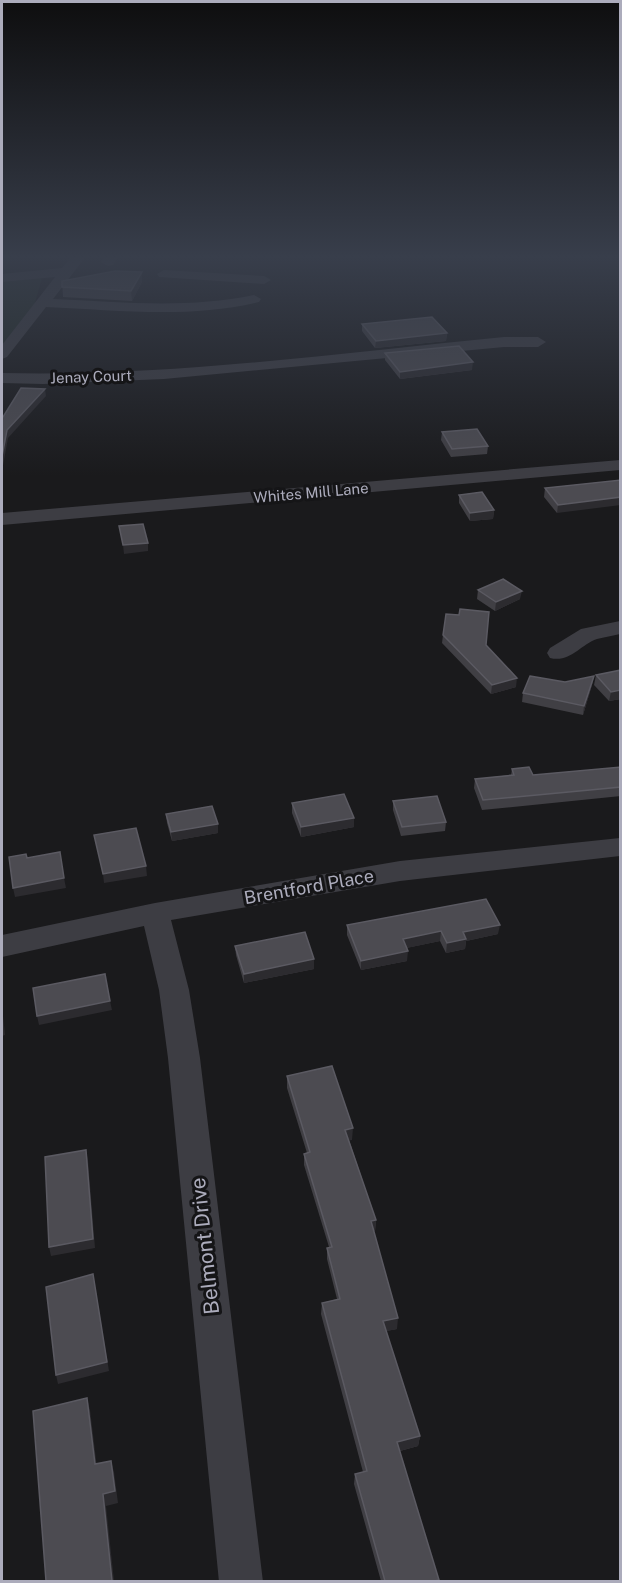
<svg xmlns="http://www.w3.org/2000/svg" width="622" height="1583" font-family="'Public Sans',sans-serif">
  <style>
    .green { fill: #212b25 }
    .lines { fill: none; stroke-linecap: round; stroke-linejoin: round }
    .minor { fill: #3d3d43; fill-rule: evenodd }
    .wall { fill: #403f44 }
    .shaded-wall { fill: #2c2b2f }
    .building { fill: #4c4b51; stroke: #5b5a62; stroke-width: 1.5 }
    .labels { text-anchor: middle; stroke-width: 6; stroke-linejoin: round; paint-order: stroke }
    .far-street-label { font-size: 15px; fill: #acacbc; stroke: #151517 }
    .street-label { font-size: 18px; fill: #acacbc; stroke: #151517 }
    .near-street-label { font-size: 21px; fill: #acacbc; stroke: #151517 }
  </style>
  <rect width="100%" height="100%" fill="#1a1a1c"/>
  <path class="green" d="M42,278l-13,46 -27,35v-78z"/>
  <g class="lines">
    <path class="minor" d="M73,255h14l-34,44c67,3 134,10 201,-4l7,4 -2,3c-70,17 -142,8 -213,5l-39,50 -5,2v-14l53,-68 -53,5v-8l60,-6z
      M106,255h14l-7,10 -5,1 -7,-4z
      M164,270l100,6 7,4 -7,4 -105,-7 -2,-3z
      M504,337h34l8,5 -8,5h-34l-340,32 -121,5 -41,-1v-10c167,4 336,-20 502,-36z
      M620,460v10l-618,55v-12z
      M620,621v13c-7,2 -16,3 -23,5 -17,6 -27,24 -47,19l-3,-5 3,-5 31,-19z
      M620,838v18l-220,25 -229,39 18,70 11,68 63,524h-44l-51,-524 -9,-68 -15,-64 -142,31v-22l153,-32 245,-42z"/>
  </g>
  <path class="wall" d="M142,272v10l-10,19 -69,-4 -1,-16z
    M362,324l85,9 -1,8 -71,7 -13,-17z
    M385,353l87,17 -72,9 -15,-19z
    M442,432l46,14 -1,8 -36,3 -10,-17z
    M589,484l-32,29 -13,-16 1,-9z
    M459,495l35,15 -1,9 -23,2 -11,-18z
    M478,590l42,9 -25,12 -18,-12z
    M443,635l43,10 30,42 -25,7 -49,-51z
    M621,670v29l-12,2 -15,-16 2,-10z
    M594,676l-2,9 -9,30 -61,-13 1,-9z
    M621,767v29l-139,14 -8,-22 1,-9 36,-4 1,-6 21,6z
    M393,801l53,21 -1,9 -44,5 -8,-26z
    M292,803l62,15v9l-53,10 -9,-24z
    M166,814l52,10v9l-46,8 -5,-18z
    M347,925l151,9 -32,7 -1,8 -19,4 -6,-12 -34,7 1,13 -46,9 -14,-35z
    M235,946l79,13v10l-70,14 -8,-28z
    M287,1076l65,64h-3l27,80 -1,11h-1l23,98 -11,2 34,105 -2,10 -18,5 39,130h-58l-27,-97 1,-10 8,-2 -42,-158 1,-11 15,-4 -10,-40v-11l2,-1 -25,-82v-11l3,-1 -20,-65z"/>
  <path class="shaded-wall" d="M142,272v10l-10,19 -1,-10z
    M447,333l-1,8 -71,7 1,-7z
    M473,362l-1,8 -72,9v-7z
    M45,389l1,7 -38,42 -6,33v-15l5,-26z
    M621,497v8l-64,8 1,-8z
    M494,510l-1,9 -23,2v-8z
    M148,543v8l-24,3 -1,-9z
    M522,591l-2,8 -25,12 1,-9z
    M594,676l-2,9 -9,30 1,-9z
    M517,678l-1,9 -25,7 1,-9z
    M621,690v9l-12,2 2,-9z
    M354,818v9l-53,10v-10z
    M218,824v9l-46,8 -1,-9z
    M146,866l1,10 -43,7 -1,-9z
    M64,878l2,10 -51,9 -2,-9z
    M500,925l-2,9 -32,7 -1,8 -19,4 1,-10 16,-11z
    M441,931l-1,10 -38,8 1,-10z
    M408,951l-1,10 -46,9v-9z
    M314,959v10l-70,14v-9z
    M110,1001l2,9 -73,15 -2,-9z
    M2,1006l3,29 -3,1z
    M353,1128l-1,12 -7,1v-11z
    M86,1150l2,10 7,88 -44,8 -2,-9z
    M376,1220l-1,11 -5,1 1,-11z
    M93,1274l16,97 -51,13 -2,-9z
    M398,1318l-1,11 -15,3 1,-11z
    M87,1398l3,12 8,66 -3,-12z
    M420,1436l-2,10 -22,6 1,-10z
    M111,1461l3,11 4,31 -12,3 8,75h-2l-9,-87z"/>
  <path class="building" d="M115,271l27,1 -11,19 -69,-4v-6z
    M432,317l15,16 -71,8 -14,-17z
    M459,346l14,16 -73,10 -15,-19z
    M21,388l24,1 -38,41 -5,26v-39h1z
    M477,429l11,17 -36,3 -10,-17z
    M621,480v17l-63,8 -13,-17z
    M482,492l12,18 -24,3 -11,-18z
    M143,524l5,19 -25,2 -4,-19z
    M503,579l19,12 -26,11 -18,-12z
    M460,609l29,3 -3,33 31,33 -25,7 -49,-50 3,-21 13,1z
    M621,670v20l-10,2 -15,-17z
    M530,676l35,6 29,-6 -10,30 -61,-13z
    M529,767l4,8 88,-8v20l-138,13 -8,-21 39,-4 -2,-6z
    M344,794l10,24 -53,9 -9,-24z
    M437,796l9,26 -44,5 -9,-26z
    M212,806l6,18 -47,8 -5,-18z
    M136,828l10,38 -43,8 -9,-39z
    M60,852l4,26 -51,10 -4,-31 17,-3 1,4z
    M486,899l14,26 -37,7 3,7 -19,4 -6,-12 -38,8 5,12 -47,10 -14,-36z
    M305,932l9,27 -70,15 -9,-28z
    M105,974l5,27 -73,15 -4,-28z
    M332,1066l21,62 -8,2 31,90 -5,1 27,97 -15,3 37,115 -23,6 42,138 -5,1h-49l-30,-107 12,-3 -45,-168 18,-4 -13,-51 5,-1 -28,-93 6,-2 -23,-76z
    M86,1150l7,89 -44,8 -4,-90z
    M93,1274l14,88 -51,13 -10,-88z
    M87,1398l8,66 16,-3 4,30 -12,3 9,87h-66l-13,-170z"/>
  <linearGradient id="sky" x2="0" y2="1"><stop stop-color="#0e0e0f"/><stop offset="0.54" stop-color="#383e4b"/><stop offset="1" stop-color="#383e4b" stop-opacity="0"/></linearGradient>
  <rect width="622" height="476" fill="url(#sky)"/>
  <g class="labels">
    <g class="far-street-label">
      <text transform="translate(91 377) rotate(-2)" y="5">Jenay Court</text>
      <text transform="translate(311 493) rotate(-5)" y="5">Whites Mill Lane</text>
    </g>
    <g class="street-label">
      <text transform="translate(309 887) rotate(-10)" y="6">Brentford Place</text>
    </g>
    <g class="near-street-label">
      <text transform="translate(205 1246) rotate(-96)" y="7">Belmont Drive</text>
    </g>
  </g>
  <rect width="622" height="1583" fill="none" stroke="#acacbc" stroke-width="6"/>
</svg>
